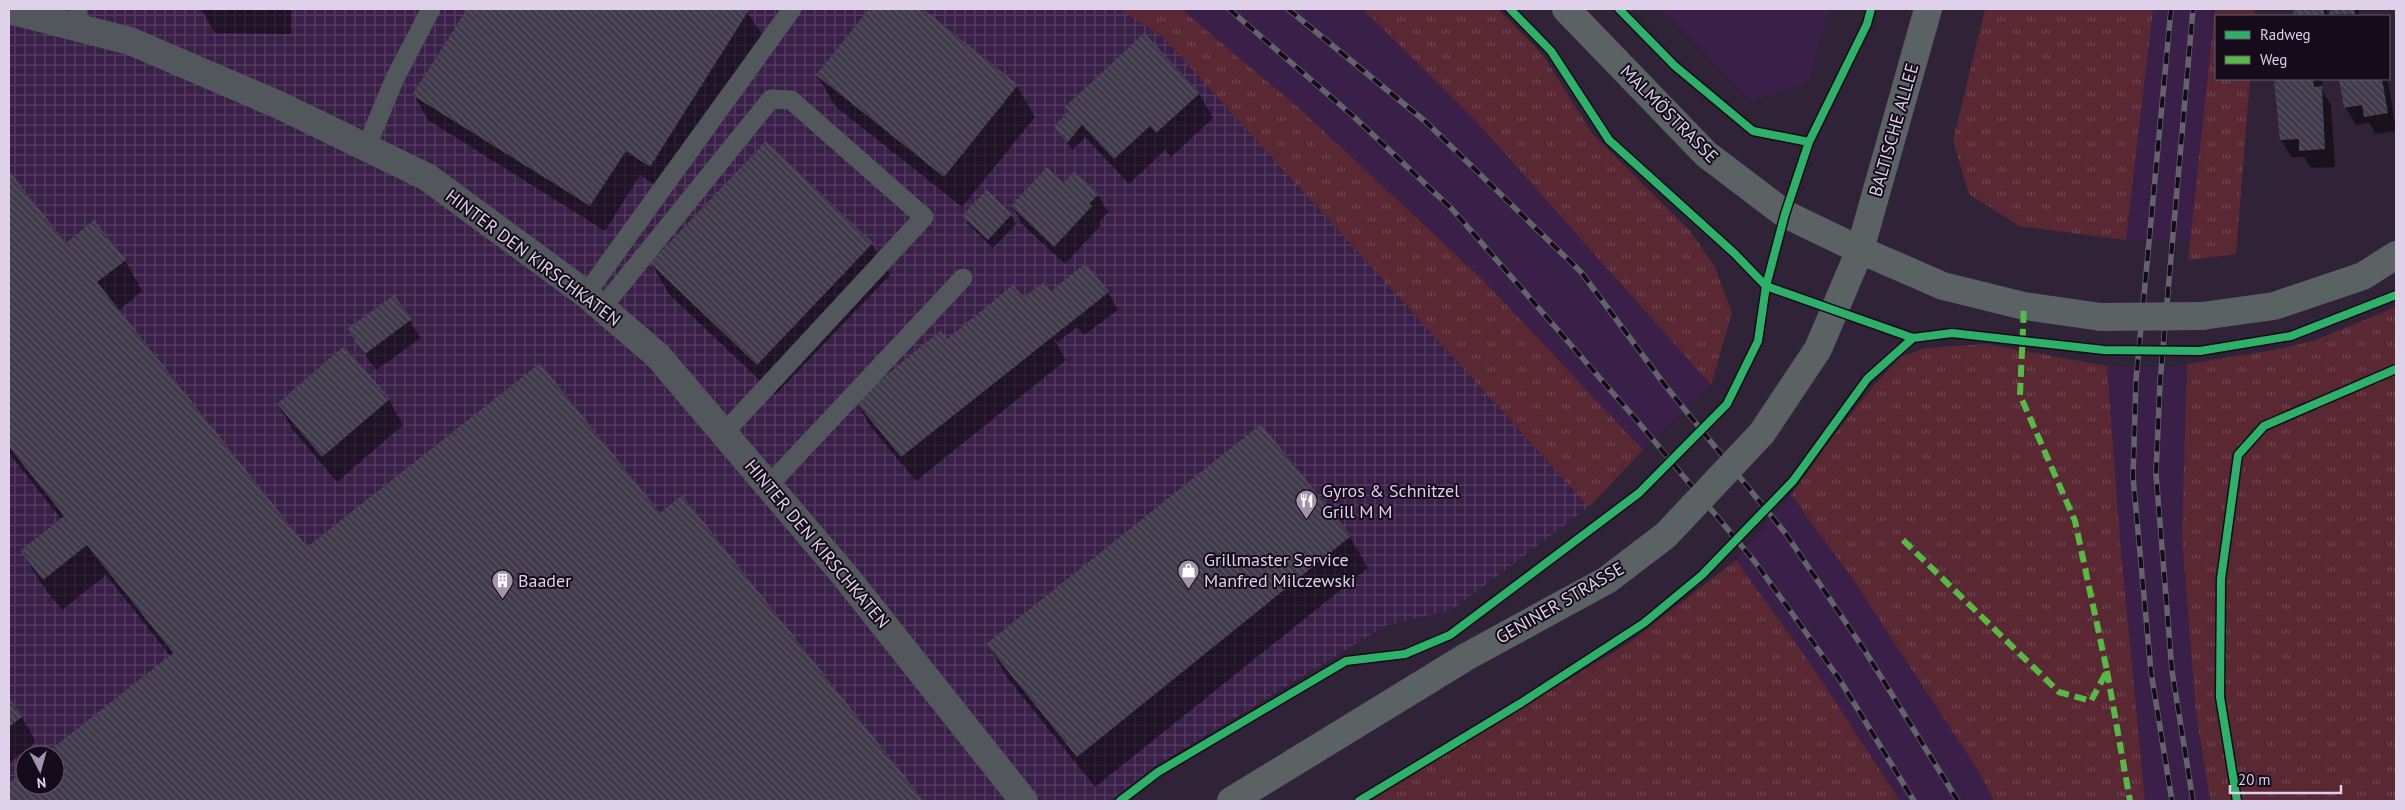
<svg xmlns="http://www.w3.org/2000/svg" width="2405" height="810" font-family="'PT Sans',sans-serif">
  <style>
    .built { fill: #3a2048 }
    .industrial { fill: url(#industrial-grid); fill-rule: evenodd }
    .grass { fill: url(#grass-tufts) }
    .shadow { fill: #0007 }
    .building { fill: url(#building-back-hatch) }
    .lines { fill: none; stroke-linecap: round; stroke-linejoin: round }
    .lane { stroke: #51575a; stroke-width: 19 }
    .street { stroke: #51575a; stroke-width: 28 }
    .secondary { stroke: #5a6264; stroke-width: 28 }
    .rail-casing { stroke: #63646b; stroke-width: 5.5 }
    .rail { stroke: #150b1b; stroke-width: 4; stroke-dasharray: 11; stroke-linecap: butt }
    .secondary-bridge { stroke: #5a6264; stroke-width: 28 }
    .quiet { stroke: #58b947; stroke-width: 6; stroke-dasharray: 12 6; stroke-linecap: butt }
    .cycleway-casing { stroke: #150b1b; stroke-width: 11 }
    .cycleway { stroke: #2db169; stroke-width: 8 }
    .labels { text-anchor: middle; stroke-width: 4; stroke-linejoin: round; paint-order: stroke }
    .street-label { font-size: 18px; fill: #dfd1e9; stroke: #150b1b }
    .poi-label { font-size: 18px; fill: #dfd1e9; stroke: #150b1b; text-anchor: start }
  </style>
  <defs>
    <pattern id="industrial-grid" width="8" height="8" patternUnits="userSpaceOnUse" patternTransform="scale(1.25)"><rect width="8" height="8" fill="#3a2048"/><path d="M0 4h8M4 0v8" fill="none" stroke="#563f62"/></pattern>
    <pattern id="grass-tufts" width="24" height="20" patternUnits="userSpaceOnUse" patternTransform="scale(1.25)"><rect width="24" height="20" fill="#592833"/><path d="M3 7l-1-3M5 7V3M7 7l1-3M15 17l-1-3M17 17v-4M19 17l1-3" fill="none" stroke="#704651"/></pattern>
    <pattern id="building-back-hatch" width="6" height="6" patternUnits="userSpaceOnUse" patternTransform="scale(1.25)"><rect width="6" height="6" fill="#403a4a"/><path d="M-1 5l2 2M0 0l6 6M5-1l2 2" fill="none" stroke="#5b5564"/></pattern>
  </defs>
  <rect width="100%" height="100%" fill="#302337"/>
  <path class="built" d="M1181,9h182l112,111 236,265 -68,65 -161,-171 -182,-170z
    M1662,9h167l-19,71 -59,22z
    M2153,9h62l-24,231h-65z
    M2187,364l-5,173 14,175 14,89h-65l-25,-261 -13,-174 66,1z
    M1791,495l61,83 127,194 15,29h-94l-90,-138 -74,-103z"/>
  <path class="industrial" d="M9,9h1110l44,28 426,470 -137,103 -65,15 -232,141 -45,35h-1101zM25,755h30v30h-30z"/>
  <path class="grass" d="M1119,9h62l119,100 182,170 161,171 -54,57 -426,-470z
    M1363,9h135l45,46 49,78 98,98 25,36 17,46 -21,72 -236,-265z
    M1985,9h168l-27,231 -107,-14 -50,-32 -16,-53z
    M2215,9h40l-1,7h-38v63h34l-14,175 -48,6z
    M2396,307v494h-186l-14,-89 -14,-175 5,-173 87,-14 39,-9z
    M1986,344l121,22 13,174 25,261h-151l-15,-29 -127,-194 -61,-83 41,-57 42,-53 27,-28 24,-9z
    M1736,560l74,103 90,138h-530l260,-159z"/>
  <path class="shadow" d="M201,9h90v25l-76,-1z
    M468,9h277l18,27 -98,155 -25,-16 -35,56 -177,-111 -14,-25z
    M870,9h51l96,77 18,31 -73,90 -127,-101 -18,-31z
    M2295,9h31l2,7h-33z
    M2331,9h28v7h-26z
    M2276,79h46v11l9,15 4,62 -24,1 -7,-11h-13l-10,-18z
    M2341,79h47l8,52 -20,3 -7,-11 -13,2 -11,-18z
    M1199,93l14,25 -42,39 -6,-7 -36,34 -44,-47 -12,13 -19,-22 15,-16 -2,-5z
    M766,142l106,102 18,31 -115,120 -106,-101 -18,-31z
    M9,173l57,72 59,15 17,31 -24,20 189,238 352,-34 22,-18 242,304h-914v-17l16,-12v13h30v-30h-9l125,-98 -65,-82 -44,35 -22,-28 -18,-31 39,-32 -52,-66z
    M1098,195l10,17 -9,10 2,3 -36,39 -43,-40 -10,-18z
    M1011,215l5,9 -23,24 -24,-23 -5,-9z
    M1108,292l10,18 -34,25 -7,-8 -19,15 -4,-3 12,21 -150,121 -45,-54 -15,-25 91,-61 82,-35 26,-8z
    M394,297l27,41 -45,32 -28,-40z
    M389,400l14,25 -66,57 -44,-52 -15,-25z
    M1350,537l18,31 -273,219 -89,-111 -18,-31z
    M9,700l13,17 14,25 -27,21z"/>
  <path class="building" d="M467,9h281l1,1 -99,157 -24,-16 -36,55 -178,-111z
    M869,9h54l95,76 -74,92 -128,-102z
    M2293,9h31v7h-30z
    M2330,9h25v5h-25z
    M1144,33l56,60 -44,40 -6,-7 -36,33 -32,-34 -15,18 -14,-16 16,-16 -4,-4z
    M2274,79h39l1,8 8,-1 3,63 -26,2v-12l-19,1z
    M2339,79h43l6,34 -24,4 -2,-12 -18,3z
    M766,141l107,102 -116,122 -107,-102z
    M1047,167l17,16 10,-12 25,23 -10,10 3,2 -38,41 -43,-41z
    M9,171l57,72 28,-23 32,40 -29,22 210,265 233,-184 120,150 22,-18 242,306h-915v-18l16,-13v15h30v-30h-11l129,-102 -86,-108 -44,35 -23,-29 44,-35 -55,-69z
    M987,190l25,24 -24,26 -26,-24z
    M1086,263l23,29 -208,165 -46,-56 85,-70 7,8 66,-54 11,12 20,-15 7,9z
    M394,295l18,24 -47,35 -18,-25z
    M344,346l46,53 -68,58 -45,-53z
    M1261,424l90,112 -274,221 -91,-113z
    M9,698l14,18 -14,11z"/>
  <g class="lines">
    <path class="lane" d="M78,27v-18
      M366,148l29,-70 36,-69
      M586,294l206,-285
      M602,308l169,-209 20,1 133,117 -200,216
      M769,485l194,-207"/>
    <path class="street" d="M9,10l121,31 149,64 148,72 159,117 72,62 188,221 178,224"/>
    <path class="secondary" d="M1566,9l140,145 79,60 75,36 83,36 81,20 77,11
      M2202,316l72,-10 89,-30 33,-21
      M1762,433l56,-84 42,-99 68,-241
      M1231,801l235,-144 141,-77 59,-45"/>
    <defs>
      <path id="rail" d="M1229,9l124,107 99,93 188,215 115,138 83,115 76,124
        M1288,9l138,113 155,150 83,112 122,150 79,117 93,150
        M2171,9l-35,371 -3,97 18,195 21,129
        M2193,801l-21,-130 -16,-197 4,-92 33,-373"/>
    </defs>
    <use href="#rail" class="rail-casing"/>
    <use href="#rail" class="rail"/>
    <path class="secondary-bridge" d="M2101,317l101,-1
      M1666,535l96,-102"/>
    <path class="quiet" d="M1903,540l156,152 32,9 16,-30 -32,-150 -55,-126 4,-89
      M2107,671l23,130"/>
    <defs>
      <path id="cycleway" d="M1510,9l41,42 58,89 125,113 32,33 147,52 39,-5 152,17 96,1 91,-15 105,-41
        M1619,9l56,57 78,65 56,11
        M1120,801l38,-29 188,-111 59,-7 45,-19 189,-142 88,-89 31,-63 8,-55 19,-72 24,-72 58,-118 4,-15
        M1359,801l162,-98 123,-80 58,-48 91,-94 74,-102 46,-41
        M2237,801l-17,-104 1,-118 17,-124 26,-29 132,-57"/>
    </defs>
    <use href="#cycleway" class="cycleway-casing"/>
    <use href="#cycleway" class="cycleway"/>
  </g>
  <defs>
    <symbol id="restaurant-pin" viewBox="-11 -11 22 30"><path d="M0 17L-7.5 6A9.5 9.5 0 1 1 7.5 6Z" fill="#a294ab" stroke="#150b1b"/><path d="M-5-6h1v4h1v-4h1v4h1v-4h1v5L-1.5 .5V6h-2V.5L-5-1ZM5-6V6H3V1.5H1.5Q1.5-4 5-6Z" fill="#fff"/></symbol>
    <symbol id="shop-pin" viewBox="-11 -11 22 30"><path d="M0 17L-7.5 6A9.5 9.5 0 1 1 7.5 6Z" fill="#a294ab" stroke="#150b1b"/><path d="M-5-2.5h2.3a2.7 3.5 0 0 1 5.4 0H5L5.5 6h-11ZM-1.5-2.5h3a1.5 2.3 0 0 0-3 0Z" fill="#fff"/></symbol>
    <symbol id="building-pin" viewBox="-11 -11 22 30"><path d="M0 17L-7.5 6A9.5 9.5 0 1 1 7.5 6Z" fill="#a294ab" stroke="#150b1b"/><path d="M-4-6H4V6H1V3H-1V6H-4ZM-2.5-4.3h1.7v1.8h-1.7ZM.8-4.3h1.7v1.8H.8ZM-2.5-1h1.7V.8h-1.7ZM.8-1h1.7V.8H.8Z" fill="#fff"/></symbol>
  </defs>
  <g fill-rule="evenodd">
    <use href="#restaurant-pin" x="1294" y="488" width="25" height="34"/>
    <use href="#shop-pin" x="1176" y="558" width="25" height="34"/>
    <use href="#building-pin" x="490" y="568" width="25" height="34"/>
  </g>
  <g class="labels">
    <g class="street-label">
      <text transform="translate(1669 114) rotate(45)" y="6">MALMÖSTRASSE</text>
      <text transform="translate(1894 130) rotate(-74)" y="6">BALTISCHE ALLEE</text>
      <text transform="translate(533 258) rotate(37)" y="6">HINTER DEN KIRSCHKATEN</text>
      <text transform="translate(817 544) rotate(50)" y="6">HINTER DEN KIRSCHKATEN</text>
      <text transform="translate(1560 603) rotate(-30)" y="6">GENINER STRASSE</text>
    </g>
    <g class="poi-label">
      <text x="1322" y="497">Gyros &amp; Schnitzel<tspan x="1322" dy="21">Grill M M</tspan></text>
      <text x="1204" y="566">Grillmaster Service<tspan x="1204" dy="21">Manfred Milczewski</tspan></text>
      <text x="518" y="587">Baader</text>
    </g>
  </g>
  <rect width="2405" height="810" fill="none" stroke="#dfd1e9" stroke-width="20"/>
  <rect x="2215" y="15" width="175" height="65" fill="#150b1b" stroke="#665a6d"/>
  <rect x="2225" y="31" width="25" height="8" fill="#2db169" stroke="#665a6d"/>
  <text x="2260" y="40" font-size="15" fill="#dfd1e9">Radweg</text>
  <rect x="2225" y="56" width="25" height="8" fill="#58b947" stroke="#665a6d"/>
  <text x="2260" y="65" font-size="15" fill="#dfd1e9">Weg</text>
  <g transform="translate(40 770) rotate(174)"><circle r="24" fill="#150b1b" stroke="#665a6d"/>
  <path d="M0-4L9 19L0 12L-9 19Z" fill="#a294ab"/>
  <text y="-8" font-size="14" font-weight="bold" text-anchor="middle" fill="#dfd1e9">N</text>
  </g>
  <path d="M2230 785v8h111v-8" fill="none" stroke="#dfd1e9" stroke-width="2.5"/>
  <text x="2238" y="785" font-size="15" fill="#dfd1e9" stroke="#150b1b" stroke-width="4" paint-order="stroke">20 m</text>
</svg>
